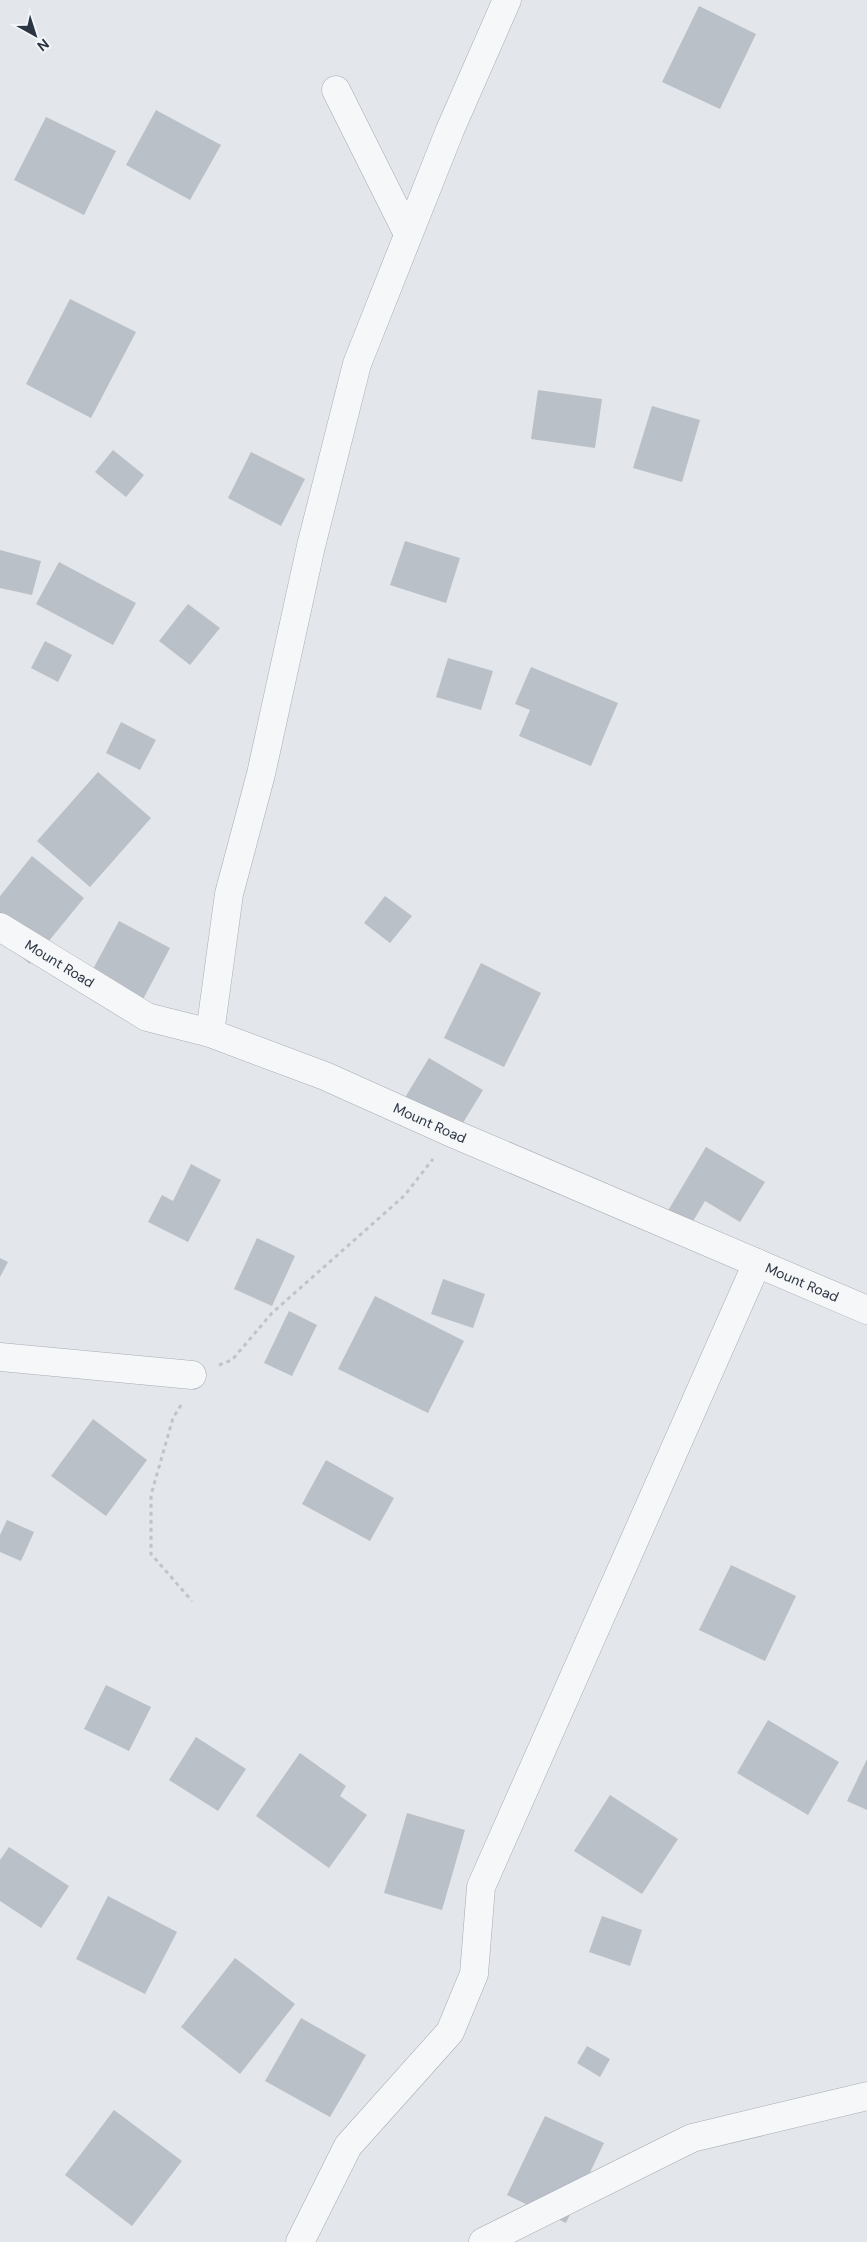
<svg xmlns="http://www.w3.org/2000/svg" width="867" height="2242" font-family="'DM Sans',sans-serif">
  <style>
    .building { fill: #bac0c7 }
    .lines { fill: none; stroke-linecap: round; stroke-linejoin: round }
    .minor-casing { stroke: #a8adb4; stroke-width: 29 }
    .path { stroke: #c0c4c9; stroke-width: 3; stroke-dasharray: 4 4; stroke-linecap: butt }
    .minor { stroke: #f5f7f9; stroke-width: 28 }
    .labels { text-anchor: middle; stroke-width: 4; stroke-linejoin: round; paint-order: stroke }
    .street-label { font-size: 14px; fill: #2b3442; stroke: #f2f5f8 }
  </style>
  <rect width="100%" height="100%" fill="#e3e6ea"/>
  <path class="building" d="M699,6l57,28 -36,75 -58,-27z
    M156,110l65,35 -31,55 -64,-35z
    M46,117l70,34 -32,64 -70,-35z
    M70,299l66,33 -45,86 -65,-34z
    M538,390l64,9 -7,49 -64,-9z
    M652,406l48,14 -18,62 -49,-14z
    M113,450l31,25 -18,22 -31,-25z
    M251,452l54,27 -24,47 -53,-28z
    M405,541l55,17 -14,45 -56,-18z
    M0,550l41,11 -9,34 -32,-7z
    M59,562l77,41 -23,42 -77,-41z
    M188,604l32,24 -30,37 -31,-24z
    M45,641l27,14 -14,27 -27,-14z
    M448,658l45,13 -12,39 -45,-13z
    M531,667l87,36 -27,63 -72,-30 11,-26 -15,-6z
    M121,722l35,18 -16,30 -34,-17z
    M98,772l53,46 -61,69 -53,-46z
    M32,856l52,42 -54,66 -30,-24v-44z
    M385,896l27,20 -22,27 -26,-20z
    M119,921l51,27 -32,61 -52,-27z
    M481,963l60,30 -37,74 -60,-29z
    M429,1058l54,32 -31,51 -54,-32z
    M706,1147l59,35 -25,40 -35,-21 -16,27 -23,-14z
    M191,1164l30,16 -33,62 -40,-20 14,-27 11,6z
    M257,1238l38,18 -23,50 -38,-17z
    M0,1258l8,4 -8,15z
    M443,1279l42,15 -12,34 -42,-14z
    M375,1296l89,45 -36,72 -90,-44z
    M289,1311l28,14 -25,51 -28,-13z
    M93,1419l54,41 -41,56 -55,-40z
    M326,1460l68,38 -24,43 -68,-37z
    M7,1520l27,12 -13,29 -21,-9v-17z
    M731,1565l65,31 -31,65 -66,-31z
    M106,1685l45,22 -22,44 -45,-22z
    M768,1720l71,42 -31,53 -71,-42z
    M196,1737l50,32 -28,42 -49,-31z
    M300,1753l46,33 -6,10 27,19 -38,53 -73,-52z
    M867,1759v51l-20,-9z
    M610,1795l68,44 -36,55 -68,-43z
    M407,1813l58,17 -23,80 -58,-17z
    M9,1847l60,39 -28,42 -41,-27v-41z
    M108,1896l69,36 -32,62 -69,-35z
    M602,1916l40,14 -12,36 -41,-14z
    M235,1958l60,46 -55,70 -59,-47z
    M301,2018l65,37 -36,62 -65,-36z
    M587,2046l23,13 -10,18 -23,-14z
    M114,2110l68,51 -50,65 -67,-51z
    M545,2116l59,27 -38,80 -59,-28z"/>
  <g class="lines">
    <defs>
      <g id="minor">
        <path d="M336,90l72,144"/>
        <path id="s1" d="M0,927l147,90 63,16 115,43 127,57 415,177"/>
        <path d="M210,1033l19,-139 32,-120 50,-228 46,-182 93,-234 57,-130"/>
        <path d="M0,1357l192,18"/>
        <path d="M300,2242l48,-96 102,-114 24,-58 7,-87 276,-624"/>
        <path d="M483,2242l209,-104 175,-42"/>
      </g>
    </defs>
    <use href="#minor" class="minor-casing"/>
    <path class="path" d="M219,1365l13,-5 40,-47 132,-117 29,-37
      M181,1405l-8,13 -22,77v59l41,47"/>
    <use href="#minor" class="minor"/>
  </g>
  <g class="labels">
    <g class="street-label">
      <text dy="5" stroke="none"><textPath href="#s1" startOffset="70">Mount Road</textPath></text>
      <text dy="5" stroke="none"><textPath href="#s1" startOffset="475">Mount Road</textPath></text>
      <text dy="5" stroke="none"><textPath href="#s1" startOffset="880">Mount Road</textPath></text>
    </g>
  </g>
  <g transform="translate(35 35) rotate(141)" stroke="#f2f5f8" stroke-width="4" paint-order="stroke">
  <path d="M0-4L9 19L0 12L-9 19Z" fill="#2b3442"/>
  <text y="-8" font-size="14" font-weight="bold" text-anchor="middle" fill="#2b3442">N</text>
  </g>
</svg>
